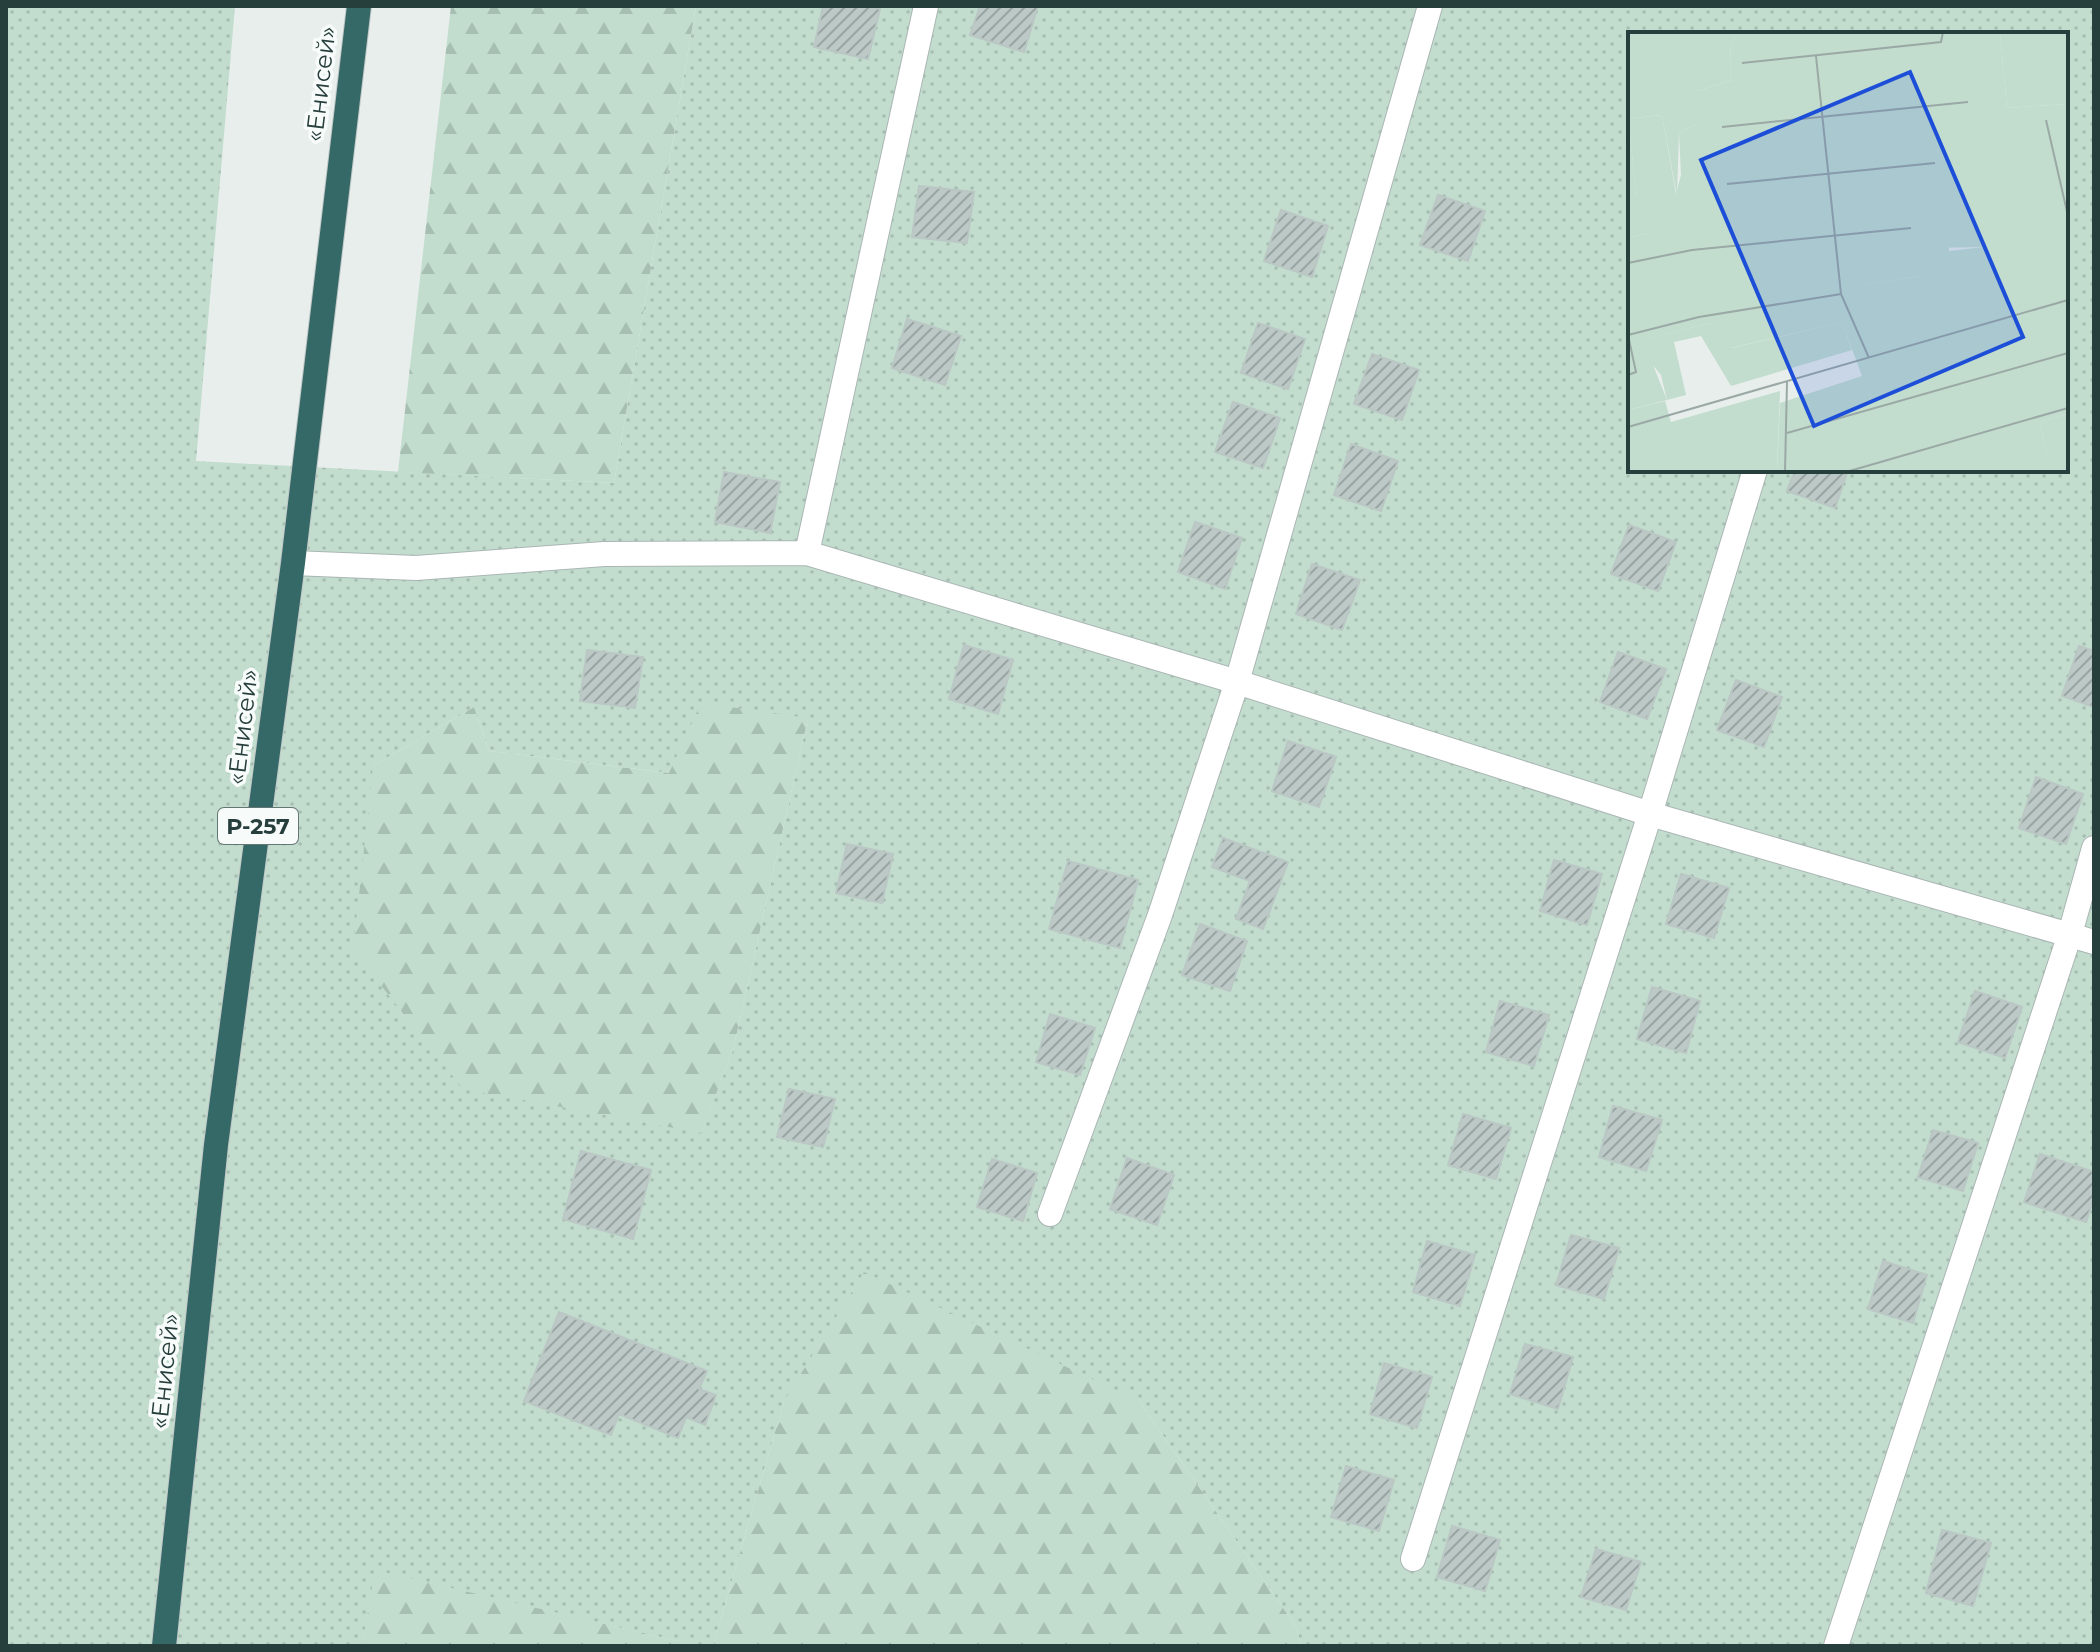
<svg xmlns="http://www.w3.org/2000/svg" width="2100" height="1652" font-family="Montserrat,sans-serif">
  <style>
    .green { fill: url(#green-dots); fill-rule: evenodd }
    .forest { fill: url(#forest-firs) }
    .building { fill: url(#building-hatch); stroke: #bac7c4; stroke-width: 2 }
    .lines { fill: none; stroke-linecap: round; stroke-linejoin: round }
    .street-casing { stroke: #aab6b4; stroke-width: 26 }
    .highway-casing { stroke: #c3c9c8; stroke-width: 26 }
    .street { stroke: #fff; stroke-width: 24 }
    .highway { stroke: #356967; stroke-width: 24 }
    .labels { text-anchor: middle; stroke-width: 7; stroke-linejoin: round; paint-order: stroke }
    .shield { fill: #f7fbf9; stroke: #657775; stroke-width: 2 }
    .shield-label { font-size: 22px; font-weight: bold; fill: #273f3c }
    .street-label { font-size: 24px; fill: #273f3c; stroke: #f7fbf9 }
    .inset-road { fill: none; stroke: #9aa8a6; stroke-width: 2 }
    .view { fill: #1d4ed8; fill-opacity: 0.15; stroke: #1d4ed8; stroke-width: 4 }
    .inset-edge { fill: none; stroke: #273f3c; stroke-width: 4 }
  </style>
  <defs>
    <pattern id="green-dots" width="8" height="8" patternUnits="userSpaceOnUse" patternTransform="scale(2)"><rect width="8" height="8" fill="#c2ddce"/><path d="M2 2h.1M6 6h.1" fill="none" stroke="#a7bfb2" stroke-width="1.8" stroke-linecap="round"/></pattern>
    <pattern id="forest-firs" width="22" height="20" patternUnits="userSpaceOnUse" patternTransform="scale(2)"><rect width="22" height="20" fill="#c2ddce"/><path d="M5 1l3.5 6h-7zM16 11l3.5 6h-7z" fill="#a7bfb2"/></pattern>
    <pattern id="building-hatch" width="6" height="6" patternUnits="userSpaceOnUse" patternTransform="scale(2)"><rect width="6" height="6" fill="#bcc9c6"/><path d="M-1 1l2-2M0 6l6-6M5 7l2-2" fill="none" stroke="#99a5a2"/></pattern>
  </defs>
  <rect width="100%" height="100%" fill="#e7eeec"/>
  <path class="green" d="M6,6h229l-39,455 418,22 82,-477h1398v1640h-793l-4,-18 -158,-227h-355l-71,245h-14l-323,-75 -14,75h-356zM1630,34h436v436h-436zM474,707l15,44 181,22 138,-55 -75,332 -32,82 -328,-366z"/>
  <path class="forest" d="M451,6h245l-82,477 -216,-11z
    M701,703l107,15 -75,332 -32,83 -238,-44 -110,-139 20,-184 101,-59 15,44 180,22z
    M864,1272l275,129 158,227 4,18h-588l71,-245z
    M375,1570l324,76h-337z"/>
  <path class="building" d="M823,6h45l12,3 -12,50 -54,-12z
    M980,6h58l-14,46 -54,-17z
    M919,186l55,6 -7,51 -55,-6z
    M1438,195l47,16 -17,50 -48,-16z
    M1281,210l47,16 -16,51 -48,-16z
    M907,319l54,17 -16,49 -53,-17z
    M1258,323l47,16 -17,50 -47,-16z
    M1372,354l47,16 -17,50 -48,-16z
    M1233,402l47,16 -17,50 -48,-16z
    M1351,444l47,17 -17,50 -47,-16z
    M1795,470h53l-13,38 -48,-17z
    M724,472l56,10 -10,51 -55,-11z
    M1195,522l47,16 -17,51 -47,-17z
    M1629,525l47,17 -18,49 -47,-17z
    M1312,564l48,16 -18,50 -46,-16z
    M964,645l49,15 -15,54 -49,-15z
    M2079,646l15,5v56l-32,-11z
    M587,650l56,7 -8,51 -55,-7z
    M1618,652l48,17 -19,50 -47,-17z
    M1736,680l46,17 -18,50 -47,-17z
    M1288,741l48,16 -17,50 -47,-16z
    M2036,777l47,17 -17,50 -47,-16z
    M1223,838l65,24 -25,67 -27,-10 14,-38 -38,-14z
    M847,844l46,10 -11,49 -46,-10z
    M1554,860l48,14 -15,51 -47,-14z
    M1068,861l70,19 -18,68 -71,-19z
    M1681,874l48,14 -15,50 -48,-14z
    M1200,924l47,17 -17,50 -48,-16z
    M1652,987l48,14 -14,52 -49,-14z
    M1975,991l47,16 -17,51 -47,-16z
    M1500,1001l49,14 -15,51 -48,-14z
    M1050,1014l45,14 -15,47 -44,-13z
    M789,1089l46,10 -12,48 -46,-10z
    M1613,1106l49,14 -16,51 -47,-14z
    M1463,1114l48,14 -15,51 -48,-14z
    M1933,1130l45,13 -15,48 -45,-14z
    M581,1151l70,19 -18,69 -70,-20z
    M2040,1154l54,18v26l-8,24 -62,-20z
    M1127,1158l47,17 -17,50 -47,-16z
    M992,1159l45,14 -14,48 -46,-14z
    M1571,1235l48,13 -15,51 -48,-14z
    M1427,1241l48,14 -15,51 -47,-14z
    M1883,1261l44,14 -14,48 -45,-14z
    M559,1312l148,59 -8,18 17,6 -11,30 -19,-8 -8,21 -59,-24 -8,21 -87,-34z
    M1525,1344l48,13 -15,52 -48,-15z
    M1384,1363l48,14 -15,51 -47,-14z
    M1346,1466l48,14 -15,51 -48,-14z
    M1452,1526l48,14 -15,51 -48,-14z
    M1942,1530l49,13 -18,63 -47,-13z
    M1596,1549l45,13 -15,48 -45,-13z"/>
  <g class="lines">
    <defs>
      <path id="street" d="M807,553l119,-547
        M293,563l123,5 188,-14 203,-1 430,129 413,132 444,128
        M1050,1214l110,-299 77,-233 193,-676
        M1413,1559l237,-745 105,-344
        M1836,1646l234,-712 24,-86"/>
      <path id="highway" d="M164,1646l52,-501 77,-582 66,-557"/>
    </defs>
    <use href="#street" class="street-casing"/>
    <use href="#highway" class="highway-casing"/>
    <use href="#street" class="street"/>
    <use href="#highway" class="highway"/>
  </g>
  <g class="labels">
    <rect class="shield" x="218" y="808" width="80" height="36" rx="6"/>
    <g class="shield-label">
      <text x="258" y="834">Р-257</text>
    </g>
    <g class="street-label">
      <text transform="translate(321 84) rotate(-83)" y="8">«Енисей»</text>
      <text transform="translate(243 727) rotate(-83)" y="8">«Енисей»</text>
      <text transform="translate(165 1371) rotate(-84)" y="8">«Енисей»</text>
    </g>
  </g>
  <g transform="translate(1628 32)">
    <rect width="440" height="440" fill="#e7eeec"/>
    <path d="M110,0h262l7,76 61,-4v310l-28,8 7,35 21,-3v18h-291l3,-69 82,-27 -20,-54 -111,26 -21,-25 -67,17 24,60 -39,10v-173l20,-3 -11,-36 -9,-79 34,-4 14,79 5,-19 -2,-42 18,-9v-33l35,-11 -2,-35zM346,118l19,144 -9,-47 -35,4 1,-77 25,-18zM291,244l-28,61 -15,-38 -14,-14z" fill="#c2ddce" fill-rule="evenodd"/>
    <path d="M0,0h110l-8,13 2,35 -35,11v33l-18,9 -2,63 -15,-81 -34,4 9,78 13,7 1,13 -3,17 -20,3zM372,0h68v72l-61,4zM367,114l31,137 -34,11 -8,-47 -56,1 2,-42 20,-32 24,-18v-7zM292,244l7,33 -12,21 -24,7 -13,-9 5,-5 -7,-23 -11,-1 -4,-14zM214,290l10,28 -121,36 -30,-50 -27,6 12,53 -19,5 -6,-25 -14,-17 -5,-18 68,-17 22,25zM152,359l-3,81h-149v-62l37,-9 6,21zM440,382v40l-21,4 -7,-36z" fill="#c2ddce"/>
    <path class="inset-road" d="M188,24l25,238 28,64M114,31l199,-21 2,-10M418,88l22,96M94,95l246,-25M99,152l208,-21M0,231l64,-13 219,-22M0,303l71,-18 142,-23M0,343l8,-3 -8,-37M0,395l440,-127M159,401l281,-80M157,440l2,-90M218,440l222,-64"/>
    <path class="view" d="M282,40l113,265 -209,89 -113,-266z"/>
    <rect width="440" height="440" class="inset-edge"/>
  </g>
  <rect width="2100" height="1652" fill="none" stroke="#273f3c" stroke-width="16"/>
</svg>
